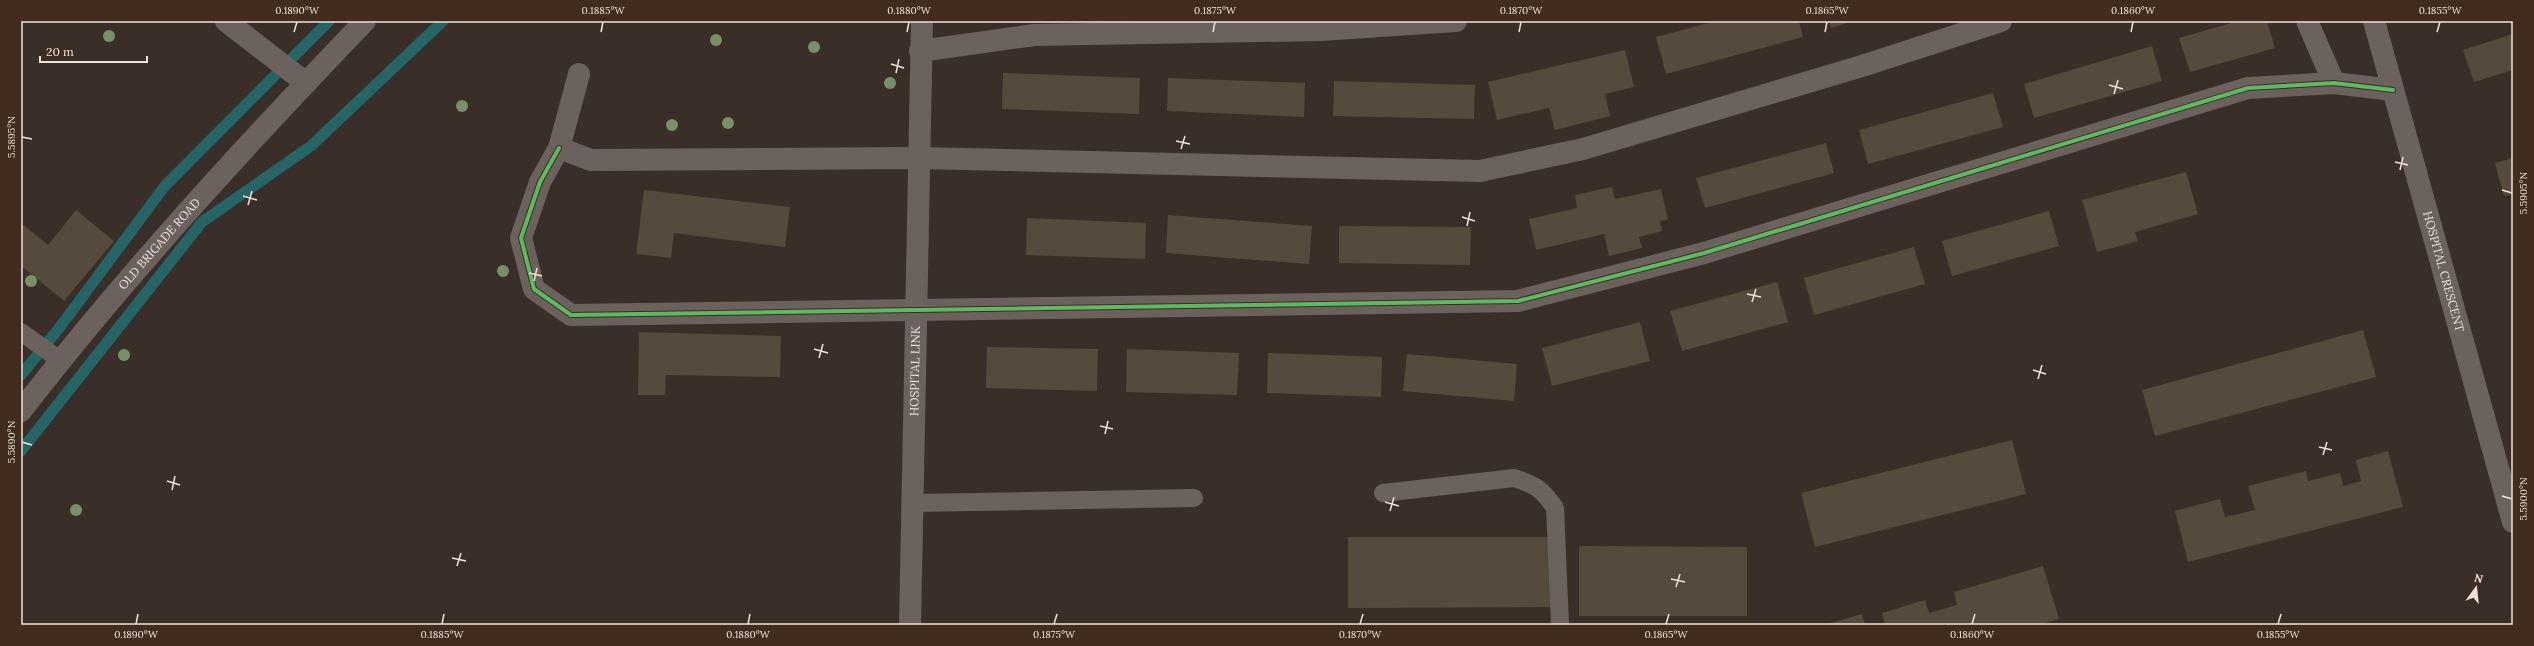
<svg xmlns="http://www.w3.org/2000/svg" width="2534" height="646" font-family="Lora,serif">
  <style>
    .lines { fill: none; stroke-linecap: round; stroke-linejoin: round }
    .stream { stroke: #266566; stroke-width: 11 }
    .building { fill: #564a3d }
    .lane { stroke: #6b625e; stroke-width: 18 }
    .street { stroke: #6b625e; stroke-width: 22 }
    .cycleway-casing { stroke: #422c20; stroke-width: 6 }
    .cycleway { stroke: #5cba63; stroke-width: 4 }
    .tree { fill: #769166 }
    .ticks { fill: none; stroke: #f0e1da; stroke-width: 1.5 }
    .labels { text-anchor: middle; stroke-width: 3.5; stroke-linejoin: round; paint-order: stroke }
    .street-label { font-size: 12px; fill: #f0e1da; stroke: #422c20 }
    .neatline { fill: none; stroke: #f0e1da; stroke-width: 1.5 }
    .ticks-label { font-size: 10px; text-anchor: middle; fill: #f0e1da }
  </style>
  <rect width="100%" height="100%" fill="#3a2e28"/>
  <g class="lines">
    <path class="stream" d="M21,375l39,-48 104,-140 165,-166
      M21,451l181,-229 109,-76 132,-125"/>
  </g>
  <path class="building" d="M1716,21h83l4,16 -137,37 -10,-37z
    M1829,21h24l-22,7z
    M2238,21h29l8,27 -85,24 -11,-34z
    M2513,34v36l-39,12 -11,-32z
    M2152,46l10,35 -128,37 -10,-34z
    M1625,50l9,37 -29,7 5,22 -55,14 -6,-22 -52,12 -9,-38z
    M1003,73l137,5 -1,36 -137,-5z
    M1168,78l137,5 -1,34 -137,-6z
    M1334,81l141,4 -1,34 -141,-3z
    M1993,93l10,34 -135,37 -9,-34z
    M1826,143l8,30 -129,35 -9,-30z
    M2513,158v36l-9,2 -9,-33z
    M2186,172l12,42 -63,18 3,9 -41,11 -15,-52z
    M1612,187l3,12 46,-10 7,31 -8,1 2,10 -23,6 3,11 -33,8 -5,-22 -68,16 -7,-31 48,-11 -2,-13z
    M644,190l146,17 -5,40 -111,-14 -3,25 -35,-4z
    M76,210l38,31 -50,60 -43,-35v-43l27,22z
    M2049,211l10,35 -107,30 -10,-35z
    M1168,215l144,11 -3,38 -143,-11z
    M1027,218l119,5 -1,36 -119,-4z
    M1339,226l132,1 -1,38 -131,-2z
    M1914,247l11,37 -111,31 -10,-37z
    M1777,282l11,40 -106,29 -12,-40z
    M1640,322l10,39 -98,25 -10,-38z
    M2363,330l13,47 -221,59 -13,-46z
    M639,332l142,4 -1,41 -114,-2 -1,20h-27z
    M987,347l111,2 -1,42 -111,-3z
    M1127,349l112,4 -2,42 -111,-3z
    M1268,353l114,4 -1,40 -114,-4z
    M1407,354l110,10 -3,37 -111,-10z
    M2012,440l14,54 -211,53 -14,-54z
    M2388,451l15,56 -215,55 -13,-51 45,-12 5,18 30,-7 -7,-24 58,-15 2,10 32,-8 3,13 18,-5 -5,-21z
    M1348,537h207l1,70 -208,1z
    M1579,546l168,1v69h-168z
    M2043,566l16,53 -20,6h-154l-3,-12 43,-13 4,13 28,-8 -3,-13z
    M1862,614l3,11h-41z"/>
  <g class="lines">
    <path class="lane" d="M21,332l39,28
      M1383,493l131,-15c22,7 28,11 41,30l5,117
      M913,503l281,-5"/>
    <g class="street">
      <path d="M226,21l80,62"/>
      <path d="M2307,21l27,62"/>
      <path id="s1" d="M2374,21l139,501"/>
      <path d="M920,51l114,-16 287,-5 135,-9"/>
      <path d="M579,74l-20,74 32,12 328,-2 561,13 103,-22 279,-83 139,-45"/>
      <path d="M559,148l-19,34 -19,56 13,51 37,26 947,-14 186,-48 544,-165 86,-5 59,7"/>
      <path id="s2" d="M21,411c106,-137 224,-265 344,-390"/>
      <path id="s3" d="M910,625l12,-604"/>
    </g>
    <defs>
      <path id="cycleway" d="M559,148l-19,34 -19,56 13,51 37,26 947,-14 186,-48 544,-165 86,-5 59,7"/>
    </defs>
    <use href="#cycleway" class="cycleway-casing"/>
    <use href="#cycleway" class="cycleway"/>
  </g>
  <g class="tree">
    <circle cx="109" cy="36" r="6"/>
    <circle cx="716" cy="40" r="6"/>
    <circle cx="814" cy="47" r="6"/>
    <circle cx="890" cy="83" r="6"/>
    <circle cx="462" cy="106" r="6"/>
    <circle cx="728" cy="123" r="6"/>
    <circle cx="672" cy="125" r="6"/>
    <circle cx="503" cy="271" r="6"/>
    <circle cx="31" cy="281" r="6"/>
    <circle cx="124" cy="355" r="6"/>
    <circle cx="76" cy="510" r="6"/>
  </g>
  <path class="ticks" d="M294,32l3,-10M601,32l2,-10M907,32l2,-10M1213,32l2,-10M1519,32l2,-10M1825,32l2,-10M2131,32l2,-10M2437,32l3,-10M891,64l13,4M896,73l3,-14M2109,85l14,4M2114,94l4,-14M22,137l10,2M1176,141l14,3M1181,149l4,-13M2395,162l13,3M2400,170l3,-13M2502,190l10,3M243,196l14,4M248,205l4,-14M1462,217l13,4M1467,226l3,-14M529,273l13,3M534,281l3,-13M1747,294l14,3M1752,302l4,-13M814,349l14,4M819,358l4,-14M2033,370l13,4M2038,379l4,-14M1100,426l13,3M1105,434l3,-13M22,442l10,3M2319,447l13,3M2323,455l4,-13M167,481l13,4M172,490l3,-14M2502,496l10,3M1385,502l14,4M1390,511l4,-14M452,558l14,3M457,566l4,-13M1671,579l14,3M1676,587l4,-13M136,624l2,-10M442,624l2,-10M748,624l2,-10M1054,624l3,-10M1360,624l3,-10M1666,624l3,-10M1972,624l3,-10M2278,624l3,-10"/>
  <g class="labels">
    <g class="street-label">
      <text dy="4" stroke="none"><textPath href="#s2" startOffset="217">OLD BRIGADE ROAD</textPath></text>
      <text dy="4" stroke="none"><textPath href="#s1" startOffset="260">HOSPITAL CRESCENT</textPath></text>
      <text dy="4" stroke="none"><textPath href="#s3" startOffset="254">HOSPITAL LINK</textPath></text>
    </g>
  </g>
  <rect width="2534" height="646" fill="none" stroke="#422c20" stroke-width="44"/>
  <g transform="translate(2476 588) rotate(15)" stroke="#422c20" stroke-width="3" paint-order="stroke">
  <path d="M0-3L7 15L0 10L-7 15Z" fill="#f0e1da"/>
  <text y="-6" font-size="11" font-weight="bold" text-anchor="middle" fill="#f0e1da">N</text>
  </g>
  <path d="M40 56v6h107v-6" fill="none" stroke="#f0e1da" stroke-width="2"/>
  <text x="46" y="56" font-size="12" fill="#f0e1da" stroke="#422c20" stroke-width="3" paint-order="stroke">20 m</text>
  <rect x="22" y="22" width="2490" height="602" class="neatline"/>
  <g class="ticks-label">
    <text x="297" y="14">0.1890°W</text>
    <text x="603" y="14">0.1885°W</text>
    <text x="909" y="14">0.1880°W</text>
    <text x="1215" y="14">0.1875°W</text>
    <text x="1521" y="14">0.1870°W</text>
    <text x="1827" y="14">0.1865°W</text>
    <text x="2133" y="14">0.1860°W</text>
    <text x="2440" y="14">0.1855°W</text>
    <text transform="translate(11 137) rotate(-90)" y="4">5.5895°N</text>
    <text transform="translate(2523 193) rotate(-90)" y="4">5.5905°N</text>
    <text transform="translate(11 442) rotate(-90)" y="4">5.5890°N</text>
    <text transform="translate(2523 499) rotate(-90)" y="4">5.5900°N</text>
    <text x="136" y="638">0.1890°W</text>
    <text x="442" y="638">0.1885°W</text>
    <text x="748" y="638">0.1880°W</text>
    <text x="1054" y="638">0.1875°W</text>
    <text x="1360" y="638">0.1870°W</text>
    <text x="1666" y="638">0.1865°W</text>
    <text x="1972" y="638">0.1860°W</text>
    <text x="2278" y="638">0.1855°W</text>
  </g>
</svg>
